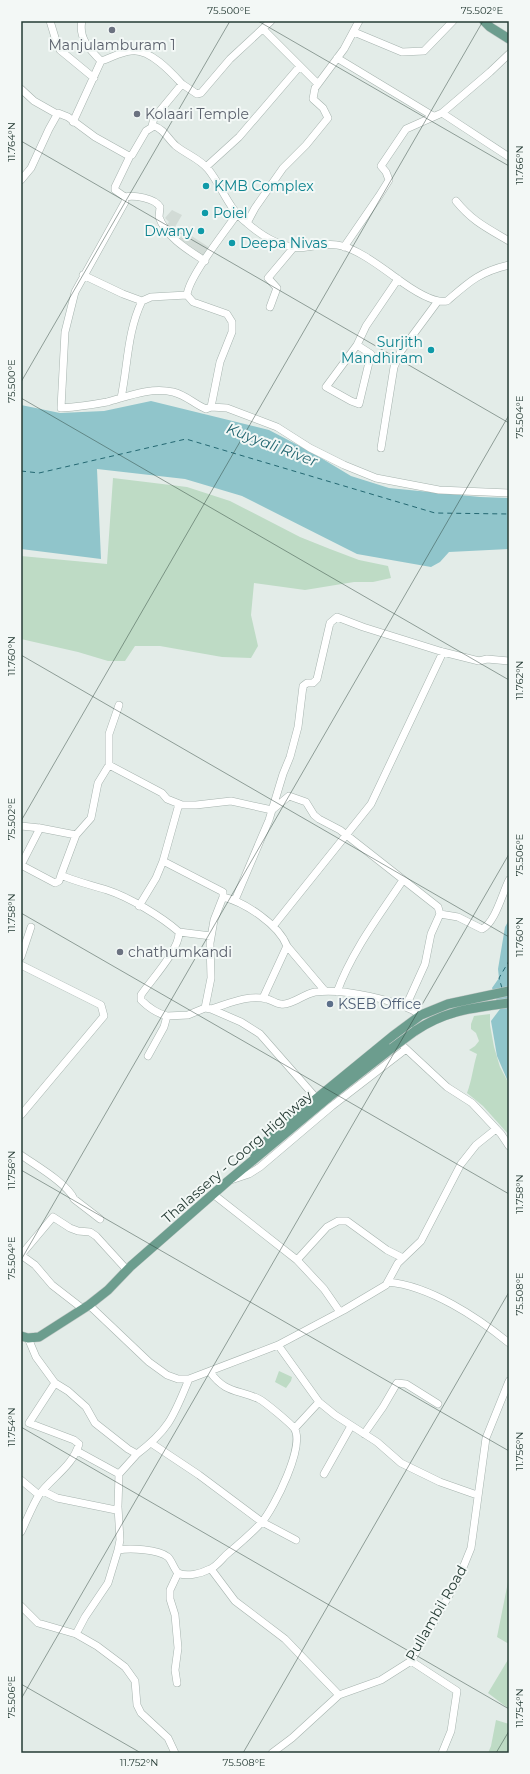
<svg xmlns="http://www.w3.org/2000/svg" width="530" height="1774" font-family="Montserrat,sans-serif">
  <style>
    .built { fill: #d2dbd6 }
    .green { fill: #bedbc5 }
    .water { fill: #90c5cb }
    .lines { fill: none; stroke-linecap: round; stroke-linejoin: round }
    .ferry { stroke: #246872; stroke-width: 1; stroke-dasharray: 5 4; stroke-linecap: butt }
    .minor-casing { stroke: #a6b3ae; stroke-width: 8 }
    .major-casing { stroke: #c2c8c6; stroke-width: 10 }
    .minor { stroke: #fff; stroke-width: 7 }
    .major { stroke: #6c9d8e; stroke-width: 9 }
    .major-bridge-casing { stroke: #c2c8c6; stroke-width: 10; stroke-linecap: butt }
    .major-bridge { stroke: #6c9d8e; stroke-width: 9 }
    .ticks { fill: none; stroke: #253b34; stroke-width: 1; stroke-opacity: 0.45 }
    .worship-dot { fill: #6b7280; stroke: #f3f8f6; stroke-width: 1.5 }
    .culture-dot { fill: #0f9aa8; stroke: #f3f8f6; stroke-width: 1.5 }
    .service-dot { fill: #5c6f8a; stroke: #f3f8f6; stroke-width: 1.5 }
    .labels { text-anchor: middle; stroke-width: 4; stroke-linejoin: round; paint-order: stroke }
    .worship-label { font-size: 14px; fill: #5b616d; stroke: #f3f8f6; text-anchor: start }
    .culture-label { font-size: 14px; fill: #0d838f; stroke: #f3f8f6; text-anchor: start }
    .service-label { font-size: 14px; fill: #4e5e75; stroke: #f3f8f6; text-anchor: start }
    .street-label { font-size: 14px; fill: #253b34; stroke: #f3f8f6 }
    .water-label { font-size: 15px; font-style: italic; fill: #246872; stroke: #f3f8f6 }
    .neatline { fill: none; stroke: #253b34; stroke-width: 1.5 }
    .ticks-label { font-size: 10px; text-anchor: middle; fill: #253b34 }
  </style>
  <rect width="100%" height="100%" fill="#e3ece8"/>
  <path class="built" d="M172,210l10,5 -10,17 -6,-6 3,-4 -4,-4z
    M184,231l26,17 -6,10 -26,-18z"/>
  <path class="green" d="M113,478l74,9 43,14 70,36 30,12 29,11 29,6 3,12 -18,4h-19l-49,8 -51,-7 -3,32 7,31 -7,12 -29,-1 -62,-11h-25l-10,15h-17l-30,-9 -57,-13v-83l86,8z
    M490,1014v11l4,22 6,20 9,17v51l-26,-29 -16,-13c5,-13 6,-26 10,-39l-8,-4 6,-4 4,-5 -3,-8 -5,-4v-5l3,-8z
    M279,1371l13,6 -1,4 -5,7 -11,-6z
    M509,1577v67l-12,-7z
    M509,1658v51l-21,-16z
    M496,1720l13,4v29h-21l3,-7z"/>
  <path class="water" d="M151,401l118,29 42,22 40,24 38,12 91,9 29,1v51l-60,3 -9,10 -9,5 -74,-13 -115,-58 -57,-17 -88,-10 4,90 -80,-10v-144l39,8 44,-2z
    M509,920v164l-12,-28 -6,-35 9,-12 -8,-21 7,-10 -1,-9 7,-42z"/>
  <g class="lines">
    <path class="ferry" d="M21,471l18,2 147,-34 249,74 74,1
      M502,988l-3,-10 10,-17
      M508,1008l1,4"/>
    <defs>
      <path id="minor" d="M50,21l7,23 3,6 34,28
        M263,29l55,55
        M354,32l48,20 22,-1 29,-30
        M337,58l96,58
        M101,61c10,-3 19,-9 30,-10 18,-3 40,21 51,33
        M21,89l13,12 23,13
        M442,113l67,44
        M73,122l28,-61c-11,-11 -23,-23 -19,-40
        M152,126l2,-8 28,-34 15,10 4,-1 29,-34 41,-38
        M130,156l-15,31v3l10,7v5l-50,90 -10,40 -4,76c15,-1 30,-3 46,-6 22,-6 43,-15 66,-10 13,3 21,12 33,17l5,-2 16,1 50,19 33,21 34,17 32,13 63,12 70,3
        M206,167l33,-30 61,-71
        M21,180l10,-12 18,-39 9,-16 10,4 27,20 34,19 3,-1 14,-24 8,-5c10,3 14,13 22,20 10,8 24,13 32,23 14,17 20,40 39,54 16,14 38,27 60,24 10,-1 20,-4 30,-2 18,2 44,22 58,32 12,9 38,27 52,24 22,-19 32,-29 62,-36
        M125,197c9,-2 30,1 35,10l-1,10c7,20 29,33 46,44
        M456,201c16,20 31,27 53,40
        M247,223l8,-15 28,-40 23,-23 22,-27 -5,-10 -10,-9 2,-11 29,-39 15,-28
        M344,247l35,-51 10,-16 -3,-8 -5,-6 25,-37 36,-16 48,-41 19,-18
        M83,275l40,19 19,7
        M270,307l7,-19 -9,-10 26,-31
        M357,345l14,9 -12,50 -8,-3 -25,-14 31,-42 9,-19 32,-47
        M121,398c7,-33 6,-66 21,-97l9,-4 36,-2
        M211,407l9,-45 12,-30v-10l-5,-8 -34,-12 -6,-7c2,-19 38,-63 50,-81
        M381,448l13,-81 7,-16 37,-50
        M109,765v-31l10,-29
        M179,804l-16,57 60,31v5l-9,23 -4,23 1,35 -6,30
        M21,826l19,2 36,7
        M21,865l34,18 4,-2 2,-6c15,7 31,10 46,15 22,7 55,27 72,42 1,17 -28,48 -38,63v5c8,8 15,13 26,16
        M21,865l19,-37
        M61,875l15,-40 15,-17 7,-35 11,-18 53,28 5,6 15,6h14l35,-4 41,9 17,-14 17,6 8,13 5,4 21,11 98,77 2,7 -9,20 -6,30 -19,42
        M223,897c22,5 56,28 64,49l38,45
        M235,900l34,-80 14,-46 7,-17 8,-30 5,-41 4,-3h6l4,-4 13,-56 7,-6 26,10 80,25 36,9 8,-2 22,2
        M139,906l17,-28 7,-17
        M440,914l18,3 24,12c13,-6 20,-35 27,-49
        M274,925l97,-121 72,-152
        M179,932l32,4
        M21,957l10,-30
        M21,965l80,40 3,11 -83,99
        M337,992c15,-41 42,-76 66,-112
        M263,998l24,-52
        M211,1009l30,13 19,12 57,65
        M404,1047l43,40 25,16 29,31 8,12
        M148,1056l16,-29 3,-11 21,-1 17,-7 6,1c17,-5 37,-15 56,-10 5,1 9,5 14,5 9,2 23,-10 34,-12 28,-4 83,8 106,23
        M21,1155c14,10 47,29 53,44l26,20
        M231,1180l18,-6 11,-7 72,-61 74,-57
        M213,1194l84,66 27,29 16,23
        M21,1255l32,-38 17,11 8,3 12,1 6,4 31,34
        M21,1255l14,10 17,20 31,24
        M297,1260l30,-33 11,-6h9l40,29 16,8
        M388,1282c42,4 89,35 121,61
        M89,1305l60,57 18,13 11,4h11
        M278,1345l41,57 16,13 42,27 24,21 39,19 37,13
        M55,1383l13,8 18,16 9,16 33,26 9,5c33,-25 37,-39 52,-75l89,-34 66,-35 42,-25 12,-22 23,-22 40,-77 15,-19 20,-16
        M295,1428l24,-26
        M364,1434l19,-27 14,-24 9,1 32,20
        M151,1443l48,32 63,47 34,18
        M77,1451l42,23
        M324,1474l27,-48
        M21,1480l18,15
        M43,1491l14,7 59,12 2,-4 1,-32 18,-20
        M118,1507l2,33 -2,10
        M21,1532c6,-12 11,-26 18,-37 12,-17 34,-29 40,-51l-5,-4 -45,-17 26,-40 -19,-26 -8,-19
        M211,1569l24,32 50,38 54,56
        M21,1606l17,17 38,11 21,12 28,21 10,14 2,24 4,8 27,25 7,15
        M76,1634l9,-17 23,-34 10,-33c12,-2 40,-1 50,7 4,4 6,12 10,16 9,4 22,1 32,-4 6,-2 11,-9 16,-14 12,-10 25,-21 36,-33 12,-14 44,-77 32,-94 -4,-5 -29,-26 -35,-29 -21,-10 -33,-5 -49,-27
        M411,1661l46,30 -6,40 -9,22
        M177,1683l-2,-13 3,-22 -3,-33 -5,-16v-9l8,-17
        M272,1753l20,-15 47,-43 42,-15 30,-19 47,-81 13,-32 15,-110 23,-57"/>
      <path id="major" d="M484,21l6,6 19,12
        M415,1031c31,-21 58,-23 94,-28
        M255,1156l6,-10 28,-25 105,-86 27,-20 27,-11 61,-13
        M21,1336l7,2 11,-1 50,-32 19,-15 23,-24 97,-85 101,-84 63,-49"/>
    </defs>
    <use href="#minor" class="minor-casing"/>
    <use href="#major" class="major-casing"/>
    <use href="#minor" class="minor"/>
    <use href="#major" class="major"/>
    <defs>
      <path id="major-bridge" d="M392,1048l23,-17"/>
    </defs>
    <use href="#major-bridge" class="major-bridge-casing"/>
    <use href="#major-bridge" class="major-bridge"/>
  </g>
  <path class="ticks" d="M258,21l251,145M21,141l488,282M21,382l209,-361M21,398l488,282M21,655l488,282M21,821l462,-800M21,913l488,281M21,1170l488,281M21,1260l488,-845M21,1427l488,282M21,1684l120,69M21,1699l488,-845M243,1753l266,-461M496,1753l13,-22"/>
  <g class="worship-dot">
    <circle cx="112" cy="30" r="4"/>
    <circle cx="137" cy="114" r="4"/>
    <circle cx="120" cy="952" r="4"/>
  </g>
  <g class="culture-dot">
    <circle cx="206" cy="186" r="4"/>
    <circle cx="205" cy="213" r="4"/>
    <circle cx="201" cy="231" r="4"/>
    <circle cx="232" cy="243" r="4"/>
    <circle cx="431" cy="350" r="4"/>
  </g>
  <circle class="service-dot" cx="330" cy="1004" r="4"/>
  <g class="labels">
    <g class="worship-label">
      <text x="112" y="50" text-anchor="middle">Manjulamburam 1</text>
      <text x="145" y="119">Kolaari Temple</text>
      <text x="128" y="957">chathumkandi</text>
    </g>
    <g class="culture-label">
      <text x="214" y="191">KMB Complex</text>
      <text x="213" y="218">Poiel</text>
      <text x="193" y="236" text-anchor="end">Dwany</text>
      <text x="240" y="248">Deepa Nivas</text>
      <text x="423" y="347" text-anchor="end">Surjith<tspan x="423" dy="16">Mandhiram</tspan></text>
    </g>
    <g class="service-label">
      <text x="338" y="1009">KSEB Office</text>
    </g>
    <g class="street-label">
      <text transform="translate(237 1157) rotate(-41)" y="5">Thalassery - Coorg Highway</text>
      <text transform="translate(436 1613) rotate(-60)" y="5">Pullambil Road</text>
    </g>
    <g class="water-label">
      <text transform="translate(272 445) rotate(21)" y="5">Kuyyali River</text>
    </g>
  </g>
  <rect width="530" height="1774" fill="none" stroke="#f3f8f6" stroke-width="44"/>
  <rect x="22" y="22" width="486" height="1730" class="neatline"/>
  <g class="ticks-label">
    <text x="229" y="14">75.500°E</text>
    <text x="482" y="14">75.502°E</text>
    <text transform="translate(11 142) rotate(-90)" y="4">11.764°N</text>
    <text transform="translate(519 165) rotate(-90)" y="4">11.766°N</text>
    <text transform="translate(11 381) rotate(-90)" y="4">75.500°E</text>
    <text transform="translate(519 417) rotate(-90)" y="4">75.504°E</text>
    <text transform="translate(11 656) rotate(-90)" y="4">11.760°N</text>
    <text transform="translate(519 680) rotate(-90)" y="4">11.762°N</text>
    <text transform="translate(11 819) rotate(-90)" y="4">75.502°E</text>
    <text transform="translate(519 855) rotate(-90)" y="4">75.506°E</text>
    <text transform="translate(11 913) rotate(-90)" y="4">11.758°N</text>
    <text transform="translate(519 937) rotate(-90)" y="4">11.760°N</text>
    <text transform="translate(11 1170) rotate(-90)" y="4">11.756°N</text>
    <text transform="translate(519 1194) rotate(-90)" y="4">11.758°N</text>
    <text transform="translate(11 1258) rotate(-90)" y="4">75.504°E</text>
    <text transform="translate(519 1294) rotate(-90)" y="4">75.508°E</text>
    <text transform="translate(11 1427) rotate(-90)" y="4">11.754°N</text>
    <text transform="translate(519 1451) rotate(-90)" y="4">11.756°N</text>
    <text transform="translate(11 1697) rotate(-90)" y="4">75.506°E</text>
    <text transform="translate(519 1708) rotate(-90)" y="4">11.754°N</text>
    <text x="139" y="1766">11.752°N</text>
    <text x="244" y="1766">75.508°E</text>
  </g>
</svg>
